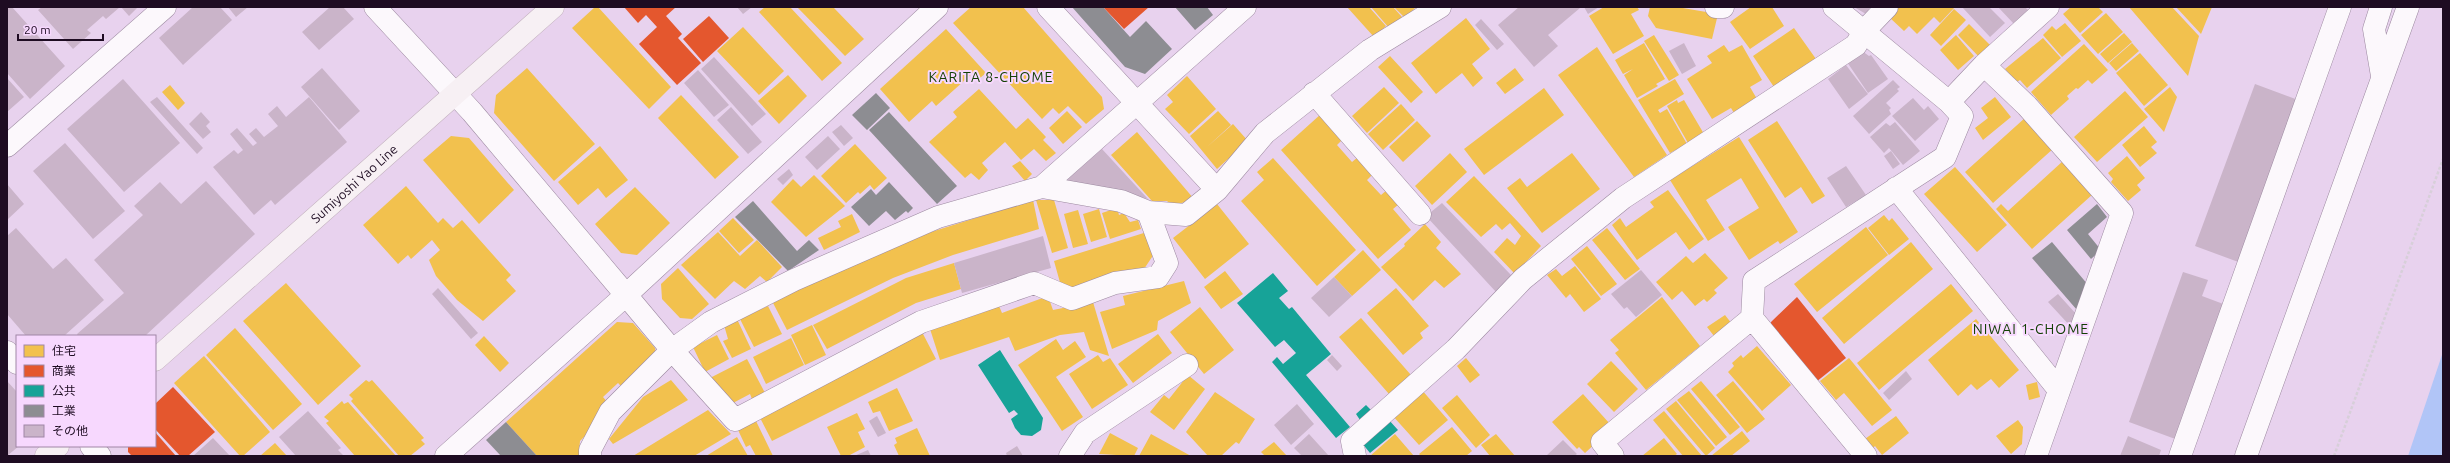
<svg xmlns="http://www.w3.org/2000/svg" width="2450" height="463" font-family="Ubuntu,'Noto Sans JP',sans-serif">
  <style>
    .water { fill: #b1c5f7 }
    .homes { fill: #f2c14e }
    .shops { fill: #e4572e }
    .public { fill: #17a398 }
    .industry { fill: #8d8d92 }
    .building { fill: #cab4c9 }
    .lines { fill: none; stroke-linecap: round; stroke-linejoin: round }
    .minor-casing { stroke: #9c89a0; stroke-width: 23 }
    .major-casing { stroke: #c1afbc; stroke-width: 23 }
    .path { stroke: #d7cfd9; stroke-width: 2.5; stroke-dasharray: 3 2; stroke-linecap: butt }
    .minor { stroke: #fcf8fc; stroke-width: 22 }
    .major { stroke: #f7f0f4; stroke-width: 22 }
    .labels { text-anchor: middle; stroke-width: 4; stroke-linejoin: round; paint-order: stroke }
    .street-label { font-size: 13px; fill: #1e0c22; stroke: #f7d8fe }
    .neighbourhood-label { font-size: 14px; letter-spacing: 1px; fill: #134105; stroke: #f7d8fe }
  </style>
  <rect width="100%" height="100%" fill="#e8d2ee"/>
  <path class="water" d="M2443,352v104h-35z"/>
  <path class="homes" d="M595,7h3l73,80 -22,22 -77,-81z
    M765,7h25l52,56 -20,18 -63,-69z
    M797,7h36l31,32 -19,17z
    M971,7h52l79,90 2,12 -18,15 -18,-18 -9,8 -6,-6 -11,11 -89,-96z
    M1347,7h22l17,19 -12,11z
    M1371,7h22l9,10 -13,11z
    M1394,7h22l-11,11z
    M1604,7h33l2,3 -8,4 13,22 -31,18 -24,-38z
    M1650,7h27l41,7 -6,25 -56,-11 -8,-12z
    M1751,7h21l12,19 -34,23 -20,-27z
    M1899,7h56l-15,16 -6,-6 -17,17 -8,-8 -5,5 -15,-14z
    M2071,7h27l5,5 -23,21 -17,-19z
    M2129,7h43l27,29 -11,40z
    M2176,7h36l-11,27z
    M1954,9l12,11 -25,26 -11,-11z
    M2106,13l17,19 -25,22 -17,-19z
    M1466,18l24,31 -18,15 11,14 -10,9 -11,-14 -26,21 -25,-31z
    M2065,23l16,18 -19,16 -19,-22 9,-9 4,4z
    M1969,24l23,23 -11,12 -23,-24z
    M743,27l41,44 -25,24 -42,-44z
    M1794,28l22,31 -42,28 -21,-31z
    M946,29l40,44 -6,5 -6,-6 -38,34 -4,-5 -23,21 -29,-33z
    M2124,33l8,9 -24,21 -8,-9z
    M1654,35l25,40 -10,6 -25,-40z
    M1956,35l18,21 -16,14 -18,-20z
    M2043,38l18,20 -34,30 -7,-8 -3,2 -12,-13z
    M1644,43l21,36 -9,5 2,2 -21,12 -13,-23 9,-6 -10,5 -8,-14z
    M2132,43l7,8 -23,20 -7,-8z
    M2084,44l24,26 -16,14 -4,-4 -10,9 -2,-1 -9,8 2,3 -18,16 -20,-23z
    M1724,45l5,7 13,-7 20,35 -12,7 7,12 -23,14 -3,-5 -19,11 -25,-40 25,-16 -5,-7z
    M1597,47l70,108 -33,22 -76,-102z
    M2140,53l28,32 -24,21 -28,-33z
    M1390,56l33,36 -12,11 -33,-36z
    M527,68l68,76 -41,37 -60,-68 2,-18z
    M1515,68l9,12 -19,14 -9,-11z
    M788,75l19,21 -28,28 -21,-23z
    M1187,76l29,33 -27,25 -24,-25 8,-7 -6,-7z
    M1675,79l9,15 -26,16 2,3 7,-4 20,35 -17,9 -32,-53z
    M170,85l15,18 -7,7 -16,-18z
    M1384,87l15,16 -32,30 -15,-17z
    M2170,87l7,10 -13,35 -20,-23z
    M1544,88l20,27 -80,60 -20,-26z
    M979,89l37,40 12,-11 18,19 -3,3 13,13 -10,8 -12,-12 -13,11 -16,-18 -23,21 6,7 -9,10 -8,-7 -6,5 -36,-36 28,-25 -4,-5z
    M2125,91l23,26 -51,45 -23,-25z
    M681,95l58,62 -24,22 -57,-61z
    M1995,97l16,20 -28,23 -8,-12 13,-10 -7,-10z
    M1677,100l1,3 6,-3 20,34 -16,9 -21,-37z
    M1401,104l14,16 -32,30 -15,-16z
    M1067,111l15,16 -19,17 -14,-16z
    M1218,111l13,14 -24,22 26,-23 15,17 -31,28 -27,-33z
    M1321,114l22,25 -6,6 15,17 6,-5 15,17 -6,6 14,15 6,-5 12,14 -6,5 18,21 -33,29 -97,-109z
    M2026,117l28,31 -61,55 -28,-31z
    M1417,121l14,15 -28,26 -14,-15z
    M1777,121l48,75 -13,8 -11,-17 -16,11 -37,-58z
    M2144,126l13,16 -6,5 6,6 -17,14 -18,-22z
    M1137,132l57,67 -22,7 -5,-5h-15l-41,-46z
    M451,136l18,2 45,52 -35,34 -56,-64z
    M1739,137l59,95 -18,12 -2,-3 -29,19 -21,-33 31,-19 -18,-30 -35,22 19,30 -17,11 -38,-61z
    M855,144l32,34 -13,12 -4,-5 -10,9 -2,-2 -12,11 -25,-27z
    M600,146l28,34 -22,18 -8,-10 -20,17 -20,-23z
    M1450,153l17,19 -35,33 -17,-19z
    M1572,153l28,36 -58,44 -35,-45 13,-10 7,9z
    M2127,156l18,22 -8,7 4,5 -13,11 -17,-19 2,-3 -5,-6z
    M1273,158l83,92 -39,36 -76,-85 23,-21 -7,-8z
    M1020,161l12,13 -7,7 -13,-15z
    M2063,161l30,33 -61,55 -36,-40 5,-5 7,7z
    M1955,167l52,58 -30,27 -53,-58z
    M814,175l31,31 -39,31 -35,-35 22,-23 8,8z
    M1474,176l67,70 -26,28 -21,-22 13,-14 8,7 6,-9 -11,-13 -8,7 -6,-6 -15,13 -35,-35z
    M406,186l32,37 5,-5 10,10 9,-8 49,55 -5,5 10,11 -33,30 -26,-21 -21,-24 -7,-16 11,-10 -8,-10 -21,19 -3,-4 -10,9 -35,-39z
    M635,187l35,36 -33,32 -16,-2 -26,-29z
    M1668,190l36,49 -15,11 -13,-18 -39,28 -25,-35 8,-7 6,9 28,-20 -4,-5z
    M1033,200l6,29 -86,26 -60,23 -106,52 -15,-29 108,-53z
    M1036,200h18l14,48 -16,5z
    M1217,204l32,40 -44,35 -32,-41z
    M1117,208l2,7 5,-2 6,9 8,-2 3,9 -31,10 -8,-26z
    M1099,209l8,28 -16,5 -8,-28z
    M1078,210l10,34 -15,4 -9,-34z
    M852,214l8,18 -36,18 -6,-12 23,-11 -3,-6z
    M1884,215l5,6 3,-3 17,21 -20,16 -21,-27z
    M733,218l21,22 -15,13 -20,-22z
    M1425,224l16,18 -5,6 25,26 -17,14 -9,-8 -22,21 -32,-34 24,-21 -1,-2z
    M1866,227l22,28 -71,57 -23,-28z
    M1607,228l33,41 -15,11 -33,-40z
    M718,232l22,24 17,-16 25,27 -15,15 -7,-6 -15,13 -11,-8 -19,18 -34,-34z
    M1147,232l7,22 -10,15 -80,21 -3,-4 -7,-25z
    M1911,242l22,27 -89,75 -22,-26z
    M1587,246l30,38 -16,12 -30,-37z
    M1363,250l18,20 -29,26 -18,-19z
    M1705,253l23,25 -14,12 3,3 -10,9 -3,-3 -9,7 -13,-15 -10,9 -16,-18 30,-26 7,7z
    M954,263l7,26 -45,14 -89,46 -14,-24 93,-47z
    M1575,266l26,33 -17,13 -14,-18 -4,4 -19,-23 9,-6 6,7z
    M678,268l31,36 -17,15 -12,-1 -18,-19 -1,-15z
    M1225,271l18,23 -22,15 -17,-22z
    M1184,281l7,22 -33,18 -1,9 -45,19 -12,-37 25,-7 -2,-9z
    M286,283l75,83 -43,39 -75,-84z
    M1951,284l22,27 -94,79 -22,-27z
    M1396,288l33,38 -9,7 3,5 -20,17 -36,-42z
    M1048,296l5,14 40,-8 16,54 -19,-6 -6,-18 -24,3 -45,16 -6,-14 -69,23 -10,-31 69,-23 3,7z
    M1662,297l38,49 -54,44 -31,-37 4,-3 -9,-10z
    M768,306l14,28 -28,13 -14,-28z
    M1200,307l34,43 -30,24 -34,-42z
    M1725,315l7,9 -18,12 -7,-9z
    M1361,318l50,57 -22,19 -50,-57z
    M737,319l14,30 -19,9 -9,-17 5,-2 -4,-14z
    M1976,319l43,51 -20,18 -8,-9 -14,11 -6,-6 -13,12 -30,-36z
    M617,322l16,1 22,25 1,6 -35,32 -3,-3 -15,14 5,6 -11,21 -17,17 -1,12 3,3h-45l-31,-34z
    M812,325l14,30 -21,10 -14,-30z
    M235,328l67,76 -29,26 -67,-75z
    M922,332l14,27 -164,82 -14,-27z
    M1158,334l14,19 -39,30 -15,-19z
    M717,335l12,24 -24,13 -12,-25z
    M484,336l25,27 -9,9 -25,-27z
    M791,338l13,27 -38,19 -13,-27z
    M1056,339l7,11 12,-9 11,16 -30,20 27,40 -21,14 -44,-66z
    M1757,346l34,39 -29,26 -34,-39 6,-6 -2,-3 9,-8 2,3z
    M1098,355l5,7 7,-4 18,27 -36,24 -23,-35z
    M204,356l66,76 -27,24h-3l-66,-73z
    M1466,358l14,17 -10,8 -13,-17z
    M1849,358l43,52 -20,16 -28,-33 -8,7 -16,-19z
    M747,359l18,34 -13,6 -2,-5 -17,9 -25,-24z
    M1611,361l27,28 -24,23 -27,-28z
    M1188,375l17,14 -31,41 -24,-18 14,-17 5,4z
    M366,380l3,2 3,-2 52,58 -3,2 4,4 -15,12h-11l-48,-55 2,-2 -4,-4z
    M671,380l17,20 -75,44 -4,-5 34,-42z
    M1701,381l39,46 -10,8 -39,-46z
    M1733,381l32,38 -18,14 -31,-38z
    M2037,382l3,15 -11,3 -3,-15z
    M897,388l16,33 -24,10 -9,-20 -7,2 -5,-11z
    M1421,389l27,31 -29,25 -27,-30z
    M1689,391l38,46 -11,9 -39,-46z
    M1215,392l40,27 -16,25 -3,-2 -15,14h-13l-22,-24z
    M1583,394l27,30 -13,18 -12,11 -6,-6 -2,2 -25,-27z
    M1457,395l33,40 -14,13 -34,-40z
    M342,401l2,3 4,-2 48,54h-41l-29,-33 3,-2 -5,-4z
    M1676,401l39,47 -9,8 -40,-47z
    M708,410l23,24 -37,22h-61z
    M1664,411l38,45h-19l-30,-36z
    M857,413l8,16 -7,3 7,15 -17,9h-7l-14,-29z
    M1896,416l13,17 -27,22 -7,-9 -2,2 -8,-9z
    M2018,420l5,7 -1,17 -11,10 -15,-18z
    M756,421l17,35h-17l-6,-11 -4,2 -8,-17z
    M1452,427l20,24 -6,5h-45l-2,-2z
    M917,428l13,28h-31l-5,-11 3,-2 -2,-5z
    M1742,431l8,10 -19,15h-20z
    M1110,433l28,15 -4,8 -35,-2z
    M1151,434l40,22h-52z
    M1395,434l19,22h-44z
    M1496,434l19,22h-25l-9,-11z
    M737,437l11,19h-42z
    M1664,438l13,16 -3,2h-32z
    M1274,442l13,14h-22l-4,-4z
    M275,443l12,13h-27z"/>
  <path class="shops" d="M624,7h52l-10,9 16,18 -4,4 23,25 -24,22 -38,-41 18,-17 -11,-12 -8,8z
    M1103,7h46l-25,22z
    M709,16l20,22 -26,24 -20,-23z
    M1797,297l49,61 -30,24 -45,-53v-7z
    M173,387l42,45 -27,24h-8l-25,-27v-25z
    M155,432l21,24h-44l-4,-4v-6h27z"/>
  <path class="public" d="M1273,273l15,18 -9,7 10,11 3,-2 39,47 -25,21 44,52 -14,11 -64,-76 5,-5 6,7 13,-11 -12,-13 -9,7 -38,-44z
    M1000,350l43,68 -2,12 -9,6 -11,-1 -6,-7 -4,-9 7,-5 -4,-4 -5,3 -31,-48z
    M1366,405l5,5 -11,10 -4,-6z
    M1388,419l10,11 -28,23 -9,-11z"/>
  <path class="industry" d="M1072,7h31l27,30 16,-16 26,28 -27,25 -20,-7z
    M1175,7h32l6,8 -18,15z
    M876,93l14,15 -23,22 -15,-15z
    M889,112l68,74 -20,18 -68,-74z
    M889,182l24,26 -5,5 -2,-2 -11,9 -9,-9 -17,15 -18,-19 20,-18 5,6z
    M753,201l44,50 12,-11 10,10 -31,21 -53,-54z
    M2097,204l10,13 -19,17 13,16 -10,9 -24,-29z
    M2052,242l37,44 -12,24 -45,-52z
    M506,422l31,34h-36l-15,-16z"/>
  <path class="building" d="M7,7h5l53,59 -35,33 -23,-26z
    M42,7h78l-14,12 -3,-3 -16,14 4,3 -18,16 -35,-39z
    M121,7h17l-9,9z
    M193,7h27l12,13 -49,45 -24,-27z
    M228,7h20l-12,10z
    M330,7h13l11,12 -35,31 -17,-18z
    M737,7h15l-9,7z
    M1519,7l61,1 -32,27 10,11 -24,21 -36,-42z
    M1584,7h15l-11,7z
    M1854,7h16l-4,7z
    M1962,7h27l16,16 -15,14z
    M1998,7h27l4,4 -15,13z
    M1481,19l23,25 -7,6 -22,-25z
    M1684,43l12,23 -14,8 -13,-23z
    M1862,51l7,5 2,-1 17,24 -20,14 -21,-31z
    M714,57l52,57 -14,12 -51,-57z
    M1846,65l22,29 -19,15 -21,-30z
    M322,68l38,43 -21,19 -38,-43z
    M698,70l31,35 -15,12 -30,-34z
    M7,78l17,19 -17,15z
    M123,79l57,64 -56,49 -57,-63z
    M1893,80l7,7 -3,2 2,2 -13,12 5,5 -2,2 2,4 -22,20 -16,-18z
    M2255,84l46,17 -60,162 -46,-17z
    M157,97l46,51 -6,6 -47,-52z
    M309,97l38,45 -72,63 -4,-5 -17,15 -41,-48 21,-17 4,4 5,-4 -13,-16 7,-6 16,18 4,-3 -8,-9 7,-6 8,9 14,-11 -10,-12 9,-8 9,11z
    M1913,98l11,12 4,-4 11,13 -24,22 -23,-25z
    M731,107l31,35 -14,12 -31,-34z
    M201,112l9,10 -4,4 5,6 -8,7 -14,-15z
    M1895,122l25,29 -17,14 -14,-17 -5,5 -14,-16 16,-14 4,3z
    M841,125l12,13 -9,8 -12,-14z
    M828,136l12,13 -23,21 -12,-13z
    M65,143l60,68 -32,28 -60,-68z
    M1102,149l46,50 -21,-6 -64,-10z
    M1891,151l9,13 -7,5 -9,-13z
    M1846,166l20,29 -20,12 -19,-29z
    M789,169l4,6 -10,10 -6,-6z
    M206,181l49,53 -110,102h-67l-1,-2 47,-41 -30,-33 49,-45 -9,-9 26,-24 21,22z
    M7,184l17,20 -17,16z
    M1442,203l69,72 -15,17 -70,-76z
    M16,228l37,41 13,-11 38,42 -40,36h-38l-19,-22v-78z
    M1043,236l8,32 -89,25 -8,-30z
    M1641,270l21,25 -26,22 -9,-10 -3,2 -13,-15z
    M2183,272l25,8 -6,16 24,9 -48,135 -49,-18z
    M1334,277l18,19 -23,21 -18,-19z
    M438,288l40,45 -7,6 -39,-45z
    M2058,294l19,21 -5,13 -24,-26z
    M1332,355l10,11 -5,5 -10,-11z
    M1906,371l6,8 -23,21 -6,-7z
    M7,381l10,11 2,54 -12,10z
    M1297,404l17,20 -23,21 -17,-20z
    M308,411l33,37 -3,2 6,6h-48l-17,-19z
    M877,416l9,17 -8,4 -9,-16z
    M1309,434l20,22h-27l-8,-8z
    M2128,436l33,14 -2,6h-39z
    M213,438l17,18h-37z
    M1563,440l14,14 -3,2h-28z
    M1017,446l6,10h-16l-1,-3z
    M868,450l3,6h-17z"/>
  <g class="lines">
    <defs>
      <path id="minor" d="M375,7l97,105 154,183 -180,161
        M1048,7l169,183
        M1245,7l-203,180 -104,30 -144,63 -83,42 -39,28 63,70 186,-98 113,-39 38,16 43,-16 43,-6 9,-14 -19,-51 38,3 31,-25 48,-57 105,-83 70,-43
        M1716,7h7
        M1834,7l115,95
        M2381,7l-7,22 8,47
        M1984,65l43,41 95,107 -86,243
        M1314,93l106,121
        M7,146l158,-139
        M1042,187l79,14 27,11
        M1896,188l163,202
        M1752,318l114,138
        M7,352l10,11
        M91,446l9,10
        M590,456v-6l20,-38 62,-62 -46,-55 311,-288
        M1070,456l15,-23 102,-68
        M1355,456l-3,-15 104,-92 67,-70 100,-81 233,-153 8,-14 23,-24
        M1613,456l-11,-14 150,-124 2,-37 191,-124 17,-41 -13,-14 35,-37 64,-58
        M2180,456l160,-449
        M2246,456l162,-449"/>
      <g id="major">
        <path id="s1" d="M155,360l398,-353"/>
        <path d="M46,456l12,-10"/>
      </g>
    </defs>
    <use href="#minor" class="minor-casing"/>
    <use href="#major" class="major-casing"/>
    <path class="path" d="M2334,456l109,-297"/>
    <use href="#minor" class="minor"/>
    <use href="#major" class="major"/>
  </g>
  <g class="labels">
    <g class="street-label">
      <text dy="5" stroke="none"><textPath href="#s1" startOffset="266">Sumiyoshi Yao Line</textPath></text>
    </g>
    <g class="neighbourhood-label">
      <text x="991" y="82">KARITA 8-CHOME</text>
      <text x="2031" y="334">NIWAI 1-CHOME</text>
    </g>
  </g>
  <rect width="2450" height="463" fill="none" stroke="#1e0c22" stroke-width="16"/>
  <rect x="16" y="335" width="140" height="112" fill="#f7d8fe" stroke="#a086a6"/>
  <rect x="24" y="345" width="20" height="12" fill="#f2c14e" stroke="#a086a6"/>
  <text x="52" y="355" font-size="12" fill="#1e0c22">住宅</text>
  <rect x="24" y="365" width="20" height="12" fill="#e4572e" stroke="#a086a6"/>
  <text x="52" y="375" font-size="12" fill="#1e0c22">商業</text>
  <rect x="24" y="385" width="20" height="12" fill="#17a398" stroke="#a086a6"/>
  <text x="52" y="395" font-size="12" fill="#1e0c22">公共</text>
  <rect x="24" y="405" width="20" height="12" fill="#8d8d92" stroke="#a086a6"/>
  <text x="52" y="415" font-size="12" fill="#1e0c22">工業</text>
  <rect x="24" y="425" width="20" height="12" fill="#cab4c9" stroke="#a086a6"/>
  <text x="52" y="435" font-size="12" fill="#1e0c22">その他</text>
  <path d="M18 34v6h85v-6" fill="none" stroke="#1e0c22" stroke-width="2"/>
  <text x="24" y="34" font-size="12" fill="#1e0c22" stroke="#f7d8fe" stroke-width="3" paint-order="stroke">20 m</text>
</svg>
